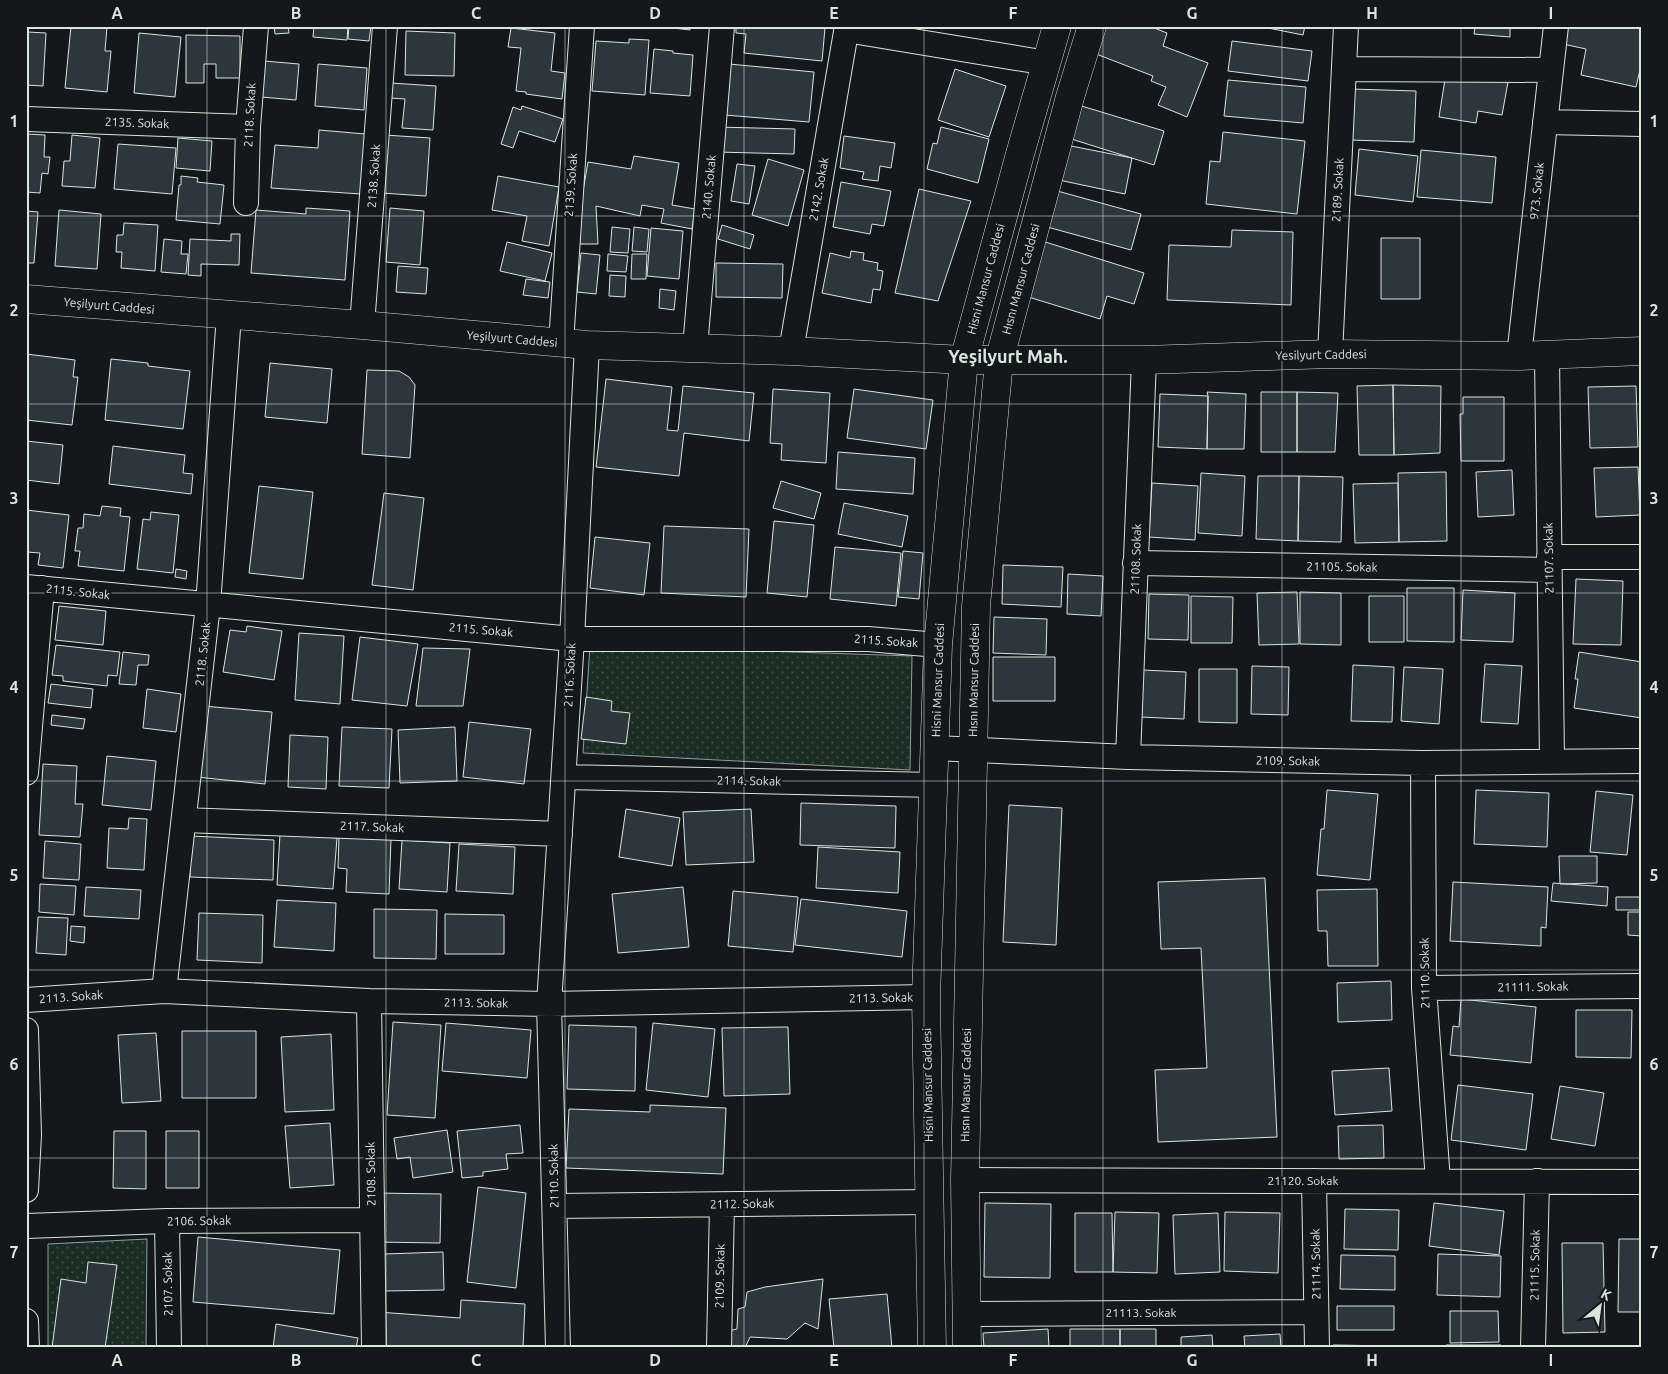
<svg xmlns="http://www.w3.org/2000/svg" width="1668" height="1374" font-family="Ubuntu,sans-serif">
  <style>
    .park { fill: url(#park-dots); stroke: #939e99 }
    .building { fill: #2c363c; stroke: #d8e6dc }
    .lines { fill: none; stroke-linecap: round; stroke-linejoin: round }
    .street-casing { stroke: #d8e6dc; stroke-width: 26 }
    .secondary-casing { stroke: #d8e6dc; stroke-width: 29 }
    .street { stroke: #14181c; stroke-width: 24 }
    .secondary { stroke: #14181c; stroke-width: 28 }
    .grid { fill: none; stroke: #d8e6dc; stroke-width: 1; stroke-opacity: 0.55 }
    .labels { text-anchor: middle; stroke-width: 4; stroke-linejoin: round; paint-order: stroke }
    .street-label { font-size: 12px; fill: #d8e6dc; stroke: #14181c }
    .district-label { font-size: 18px; font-weight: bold; fill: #d8e6dc; stroke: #14181c }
    .neatline { fill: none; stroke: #d8e6dc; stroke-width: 2 }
    .grid-label { font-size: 16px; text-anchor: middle; font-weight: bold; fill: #d8e6dc }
  </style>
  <defs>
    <pattern id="park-dots" width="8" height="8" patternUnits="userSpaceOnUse" patternTransform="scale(1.25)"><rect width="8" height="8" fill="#1a2d24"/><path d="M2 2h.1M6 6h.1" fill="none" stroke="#3b4b43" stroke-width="1.8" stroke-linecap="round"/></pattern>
  </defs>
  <rect width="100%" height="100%" fill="#14181c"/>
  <path class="park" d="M590,645l322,11 -2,114 -327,-17z
    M147,1239l-1,109h-98v-104z"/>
  <path class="building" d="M71,26l36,1 -2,24h6l-4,41 -42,-4z
    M274,26h14l1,7 -14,1z
    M314,26h34l-1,14 -34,-3z
    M349,26h22l-2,15 -21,-2z
    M656,26h34v4z
    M736,26h69l20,2 -3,33 -78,-8 2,-19 -10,-1z
    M1101,26h48l18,7 -4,13 45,17 -21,54 -29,-12 8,-18 -15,-6 2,-5 -62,-24z
    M1258,26h47l-2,9z
    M1475,26h35v11l-36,-3z
    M1567,26h75v35l-6,26 -55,-12 5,-26 -23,-5z
    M26,27h3l-1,5 18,1 -3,53 -17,-1z
    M511,28l44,5 -4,38 14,2 -3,26 -36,-5v-2l-10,-1 5,-43 -13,-1z
    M406,31l49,2 -1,43 -49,-1z
    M139,33l42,4 -6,60 -41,-4z
    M186,35l54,1v42h-24v-14h-12v19h-18z
    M629,39l20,1 -4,55 -53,-4 4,-50 33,2z
    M1232,41l80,10 -4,30 -80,-10z
    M654,49l19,2v2l20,2 -3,41 -40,-3z
    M264,61l35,3 -3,36 -35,-3z
    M318,64l49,4 -3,42 -49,-4z
    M729,64l85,8 -5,50 -84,-7z
    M955,69l51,17 -17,51 -51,-17z
    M1446,73l62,9 -6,33 -24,-4 -2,12 -37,-6z
    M1228,80l78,7 -3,36 -79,-7z
    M391,83l45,3 -3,44 -31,-2 3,-29 -15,-1z
    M1351,89l65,2 -2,51 -65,-2z
    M1075,104l89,27 -10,34 -89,-28z
    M522,106l41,13 -8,23 -36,-11 -6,17 -12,-4 12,-37 8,3z
    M717,127l78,2 -1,25 -78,-2z
    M941,127l48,12 -11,44 -51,-14 6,-26 4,1z
    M319,130l46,4 -4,60 -90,-6 4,-43 43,3z
    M1223,132l82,9 -8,73 -91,-10 4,-43 10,1z
    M26,134l19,1 -1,22h6l-2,17 -6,-1 -2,20 -14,-1z
    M72,135l28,3 -5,50 -33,-2 2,-25h6z
    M385,135l45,3 -4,58 -45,-3z
    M844,136l51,7 -4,25 -11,-2 -2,15 -16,-2 2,-7 -24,-4z
    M178,138l34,3 -2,30 -34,-3z
    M118,144l58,4 -4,46 -58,-5z
    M1061,144l71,14 -7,36 -71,-15z
    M1359,149l59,7 -5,46 -58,-7z
    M1421,150l75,7 -4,46 -75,-6z
    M634,156l45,7 -7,42 23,4 -3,20 -31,-6 3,-14 -22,-4 -2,11 -44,-10 2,38h-24l14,-82 43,7z
    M768,159l36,11 -16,56 -36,-11z
    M737,164l18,2 -6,38 -18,-3z
    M181,176l17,2 -1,4 27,3 -4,39 -44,-4 3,-35h2z
    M498,176l61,11 -10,59 -27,-5 5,-25 -35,-6z
    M841,182l50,9 -7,35 -12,-2 -2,10 -37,-7z
    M919,189l52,12 -33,100 -43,-8z
    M1050,189l91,25 -10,36 -91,-25z
    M306,208l44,3 -5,69 -94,-7 5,-63 50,4z
    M390,208l34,3 -4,54 -34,-3z
    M59,210l42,4 -4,55 -42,-3z
    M26,211l12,1 -4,51h-8z
    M124,223l34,2 -3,46 -34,-3 1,-16h-6l1,-17h6z
    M722,225l32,10 -4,14 -32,-10z
    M612,227l18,2 -2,24 -18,-1z
    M634,227l15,2 -2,23 -15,-1z
    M651,228l32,3 -4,48 -32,-3z
    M1232,230l61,2 -2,73 -124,-5 2,-55 62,2z
    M231,234h9l-1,31 -38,-1v12l-13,-1 2,-36 41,2z
    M1381,238h39v61h-39z
    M164,239l18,2 -1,13h7l-2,20 -25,-2z
    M1039,240l105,33 -10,31 -27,-8 -7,23 -78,-24z
    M507,242l45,11 -7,28 -45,-10z
    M851,251l13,2 -1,7 15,3 -1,7 6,1 -3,19 -7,-1 -2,14 -49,-10 8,-40 20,5z
    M581,253l19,2 -4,39 -19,-2z
    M608,254l20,2 -2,16 -19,-1z
    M632,254h15l-1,25h-15z
    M716,263l67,1 -1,34 -66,-1z
    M398,266l30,2 -2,26 -30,-2z
    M610,275l16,1 -1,21 -16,-1z
    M526,279l24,3 -2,16 -25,-3z
    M660,289l16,2 -2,19 -15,-2z
    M26,354l49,6 -2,17h5l-6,48 -46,-5z
    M111,359l37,4v3l42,5 -7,58 -78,-9z
    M270,363l62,6 -5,54 -62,-6z
    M367,370l32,1 10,6 6,8 -5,73 -48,-4z
    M606,379l66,8 -5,43 11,1 5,-45 71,7 -5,48 -65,-8 -5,43 -83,-9z
    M1393,385l48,1 -1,67 -46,2z
    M1393,385l1,70h-35l-2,-69z
    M1636,386l2,61 -48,1 -2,-61z
    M1640,388h2v57h-1z
    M773,389l57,4 -4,70 -45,-3 1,-16 -12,-1z
    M854,389l79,11 -7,49 -79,-11z
    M1207,392l39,2 -2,55h-37l1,-53z
    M1261,392h36v60h-36z
    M1297,392l41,1 -3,59h-38z
    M1160,394l48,2 -1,53 -49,-2z
    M1463,397h41v64h-43l-1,-47h3z
    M26,441l37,4 -4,39 -33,-4z
    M113,446l72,9 -2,18 10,1 -2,20 -82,-10z
    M838,452l77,6 -2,36 -77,-5z
    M1638,467l2,48 -44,2 -2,-49z
    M1512,470l2,45 -36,2 -2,-45z
    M1446,472l1,69 -48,1 -1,-69z
    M1201,473l44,3 -3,60 -44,-3z
    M1258,476h41l-1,65 -42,-2z
    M1299,476l44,1 -2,65 -43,-1z
    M781,481l40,12 -7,26 -41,-11z
    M1152,483l46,3 -3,54 -46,-3z
    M1398,483l1,59 -44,1 -2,-59z
    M259,486l54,6 -10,87 -54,-6z
    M384,493l40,5 -11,92 -41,-5z
    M844,503l64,13 -6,31 -64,-13z
    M102,506l19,2 -1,8 10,1 -6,54 -46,-5 2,-15h-5l3,-23h5l1,-14 16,2z
    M26,510l43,5 -6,53 -25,-3 2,-12 -13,-1 -1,10z
    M151,512l28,3 -6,58 -36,-4 6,-50 7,1z
    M774,521l40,4 -7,72 -40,-4z
    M664,526l85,3 -3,68 -85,-4z
    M595,537l55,6 -6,52 -54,-7z
    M835,547l66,6 -5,53 -66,-7z
    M903,551l20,2 -4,46 -21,-2z
    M1003,565l60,2 -2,40 -59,-3z
    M176,569l11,2 -1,8 -11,-2z
    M1068,574l35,2 -2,40 -34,-2z
    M1576,579l47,2 -2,64 -48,-1z
    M1407,588h47v54l-47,-1z
    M1463,590l52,3 -2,49 -52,-2z
    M1297,592l2,52 -40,1 -2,-52z
    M1300,592l41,1v52l-41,-1z
    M1149,594l40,1 -1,45 -40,-1z
    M1191,596l42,1 -1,46h-41z
    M1369,596h35v46h-35z
    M59,606l47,5 -3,34 -48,-5z
    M994,617l53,2 -1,36 -53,-2z
    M247,626l35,5 -8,49 -51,-8 7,-42 16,2z
    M299,633l45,3 -4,68 -45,-4z
    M360,637l58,7 -11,62 -55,-6z
    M56,645l64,7 -3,24 -9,-1 -1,11 -44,-5v-5l-11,-1z
    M423,648l47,1 -7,57h-47z
    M123,652l26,3 -1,10h-10l-2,20 -17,-1z
    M1579,652l63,10v56l-68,-10 4,-29h-3z
    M993,657h62v44h-62z
    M1485,664l37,2 -4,58 -37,-2z
    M1353,665l41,2 -2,55 -41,-1z
    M1252,666l37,1 -1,48 -37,-1z
    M1404,667l39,2 -4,55 -38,-3z
    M1199,669h38v54l-38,-1z
    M1142,670l44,2 -2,47 -44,-2z
    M51,684l42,5 -2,19 -43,-5z
    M147,689l34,5 -5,38 -33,-4z
    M586,697l26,4 -1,10 19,2 -4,31 -45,-5z
    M203,706l69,6 -7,72 -69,-7z
    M52,715l33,4 -2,10 -32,-4z
    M469,722l62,7 -7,55 -61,-7z
    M342,727l50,2 -3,59 -50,-2z
    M455,727l2,54 -57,2 -2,-53z
    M290,735l38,2 -2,52 -38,-2z
    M107,756l49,5 -5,49 -49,-5z
    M43,764l34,2 -2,38h8l-3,33 -41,-2z
    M1327,790l51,4 -8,86 -53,-5 4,-46h3z
    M1476,790l73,3 -2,54 -73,-3z
    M1596,791l37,4 -6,60 -37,-3z
    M801,803l95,3 -1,42 -95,-3z
    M1009,805l53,3 -6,137 -53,-3z
    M626,809l54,9 -8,48 -53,-9z
    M751,809l3,53 -68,3 -3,-53z
    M129,818l18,1 -3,51 -37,-2 2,-40 19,1z
    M280,834l57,4 -4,51 -56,-4z
    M191,836l83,4 -1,40 -83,-3z
    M339,836l52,2 -2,56 -43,-2 1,-23 -9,-1z
    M402,840l48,3 -3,49 -48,-3z
    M45,841l36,3 -2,36 -36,-2z
    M459,844l56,3 -2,47 -57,-3z
    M818,847l82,5 -2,41 -82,-5z
    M1559,856h38v27l-37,1z
    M1265,878l12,259 -119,5 -3,-72 52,-2 -6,-120 -40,1 -3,-67z
    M1453,882l95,5 -2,41 -5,-1v19l-91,-5z
    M1553,883l55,4 -1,19 -56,-5z
    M40,884l36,2 -2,29 -35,-3z
    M86,887l55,3 -2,29 -55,-3z
    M683,887l6,60 -71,6 -6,-59z
    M1377,889l1,77h-50l-1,-35h-9l-1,-41z
    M733,891l65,6 -5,55 -65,-6z
    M1616,897h26v13h-26z
    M801,899l106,12 -5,46 -107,-12z
    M277,900l59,3 -2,48 -60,-4z
    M374,909l63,1 -1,49 -62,-1z
    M1628,912h14v24l-14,-1z
    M199,913l64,2 -1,48 -65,-3z
    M445,914l59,1v39h-59z
    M38,917l30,1 -2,37 -30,-2z
    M71,926l14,1 -1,16 -14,-2z
    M1391,981l1,39 -54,2 -1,-39z
    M1461,999l75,8 -5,56 -81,-8 3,-29 6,1z
    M1576,1010h56l-1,48 -55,-1z
    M393,1022l48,3 -6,93 -48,-3z
    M446,1023l85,7 -4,48 -85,-7z
    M653,1023l62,6 -7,68 -62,-7z
    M569,1025l67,2 -1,64 -68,-2z
    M788,1027l2,67 -66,2 -2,-68z
    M182,1031h74v67h-74z
    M156,1033l5,68 -39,2 -4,-68z
    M331,1034l3,76 -49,2 -4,-75z
    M1389,1068l3,43 -57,4 -3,-44z
    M1458,1085l75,9 -7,56 -75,-10z
    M1560,1086l44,7 -9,53 -44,-7z
    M650,1105l76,3 -3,66 -157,-6 3,-59 81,3z
    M330,1123l4,62 -44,3 -5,-62z
    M520,1125l3,28 -17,1 2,15 -25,3v4l-21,2 -5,-47z
    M1383,1125l1,33 -45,1 -1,-33z
    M447,1130l6,42 -40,6 -3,-21 -13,2 -3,-21z
    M114,1131h32v58l-33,-1z
    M166,1131h33v57h-33z
    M478,1187l48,6 -10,95 -49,-6z
    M375,1193l66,1 -1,49 -65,-1z
    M985,1203l66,1 -1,74 -66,-1z
    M1434,1203l70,8 -5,44 -70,-9z
    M1345,1209l54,1 -1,40 -54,-1z
    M1115,1212l44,1 -2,60 -44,-1z
    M1225,1212l55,1 -2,60 -54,-2z
    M1075,1213h37l1,59h-38z
    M1218,1213l2,59 -45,2 -2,-59z
    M198,1237l142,13 -6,64 -141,-12z
    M1619,1239h23v73h-24z
    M1562,1243h41l2,89 -42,1z
    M443,1252l1,38 -59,1 -1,-37z
    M1438,1254l63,2 -1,41 -63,-2z
    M1341,1255l54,1v34l-55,-1z
    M88,1262l29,3 -12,83h-53l9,-69 25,4z
    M823,1279l-5,50 -13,-6 -18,16 -37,-2 -5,11 -20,-3 3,-14 9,-2 1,-20 7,-2 2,-15 18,-5z
    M887,1294l5,54h-58l-5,-49z
    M461,1300l64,4 -2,44h-147l2,-36 82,6z
    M1337,1306h57v24h-57z
    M1450,1311h48l1,31 -49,1z
    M276,1324l82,14 -2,10h-83z
    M1048,1329l1,19h-65l-1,-15z
    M1070,1329h50v19h-50z
    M1120,1329h36v19h-36z
    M1280,1334l1,14h-36l-1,-12z
    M1212,1335l1,13h-32v-11z
    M1333,1345l61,1v2h-61z
    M1446,1345h55v3h-55z"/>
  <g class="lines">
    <defs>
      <path id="street" d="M846,30l201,33
        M1345,69l206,1
        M26,119l222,8
        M1545,122l97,2
        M246,203l2,-76 8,-101
        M362,325l23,-299
        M561,343l21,-317
        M695,348l27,-322
        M791,351l56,-325
        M1330,354l16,-328
        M1547,355l5,406
        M1519,356l37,-330
        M1549,557h93
        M1135,563l414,7
        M26,587l546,52h296l70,6
        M935,748l193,9 295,6 219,-2
        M1128,757l16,-397
        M1423,763l1,225 14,193
        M26,773l16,-185
        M564,777l370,8
        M184,820l376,14
        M1424,988l218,-2
        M164,991l44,-386 21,-290
        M26,1000l138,-9 205,10 180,3 377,-7
        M369,1001l5,347
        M26,1030l3,105 -3,55
        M965,1180l677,2
        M1314,1181l3,167
        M555,1206l375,-4
        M167,1221l2,127
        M26,1226l141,-5 205,-1
        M966,1314l350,-2
        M26,1321l1,27
        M558,1348l-9,-344 23,-365 15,-294
        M719,1348l3,-143
        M1533,1348l4,-167"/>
      <path id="secondary" d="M26,299l336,26 225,20 204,6 173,9h180l186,-6 189,2 123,-5
        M932,1348l-6,-351 12,-352 26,-285 56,-206 37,-128
        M967,1348l-2,-168 11,-574 23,-245 71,-264 22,-71"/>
    </defs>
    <use href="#street" class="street-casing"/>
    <use href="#secondary" class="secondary-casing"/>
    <use href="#street" class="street"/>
    <use href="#secondary" class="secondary"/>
  </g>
  <path class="grid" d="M207,26v1322M386,26v1322M565,26v1322M744,26v1322M924,26v1322M1103,26v1322M1282,26v1322M1461,26v1322M26,216h1616M26,404h1616M26,593h1616M26,781h1616M26,970h1616M26,1158h1616"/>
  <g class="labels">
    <g class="street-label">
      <text transform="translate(250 115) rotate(-87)" y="4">2118. Sokak</text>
      <text transform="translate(137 123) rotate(2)" y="4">2135. Sokak</text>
      <text transform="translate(374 176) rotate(-86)" y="4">2138. Sokak</text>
      <text transform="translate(571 185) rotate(-86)" y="4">2139. Sokak</text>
      <text transform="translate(709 187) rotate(-85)" y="4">2140. Sokak</text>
      <text transform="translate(819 189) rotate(-80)" y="4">2142. Sokak</text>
      <text transform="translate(1338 190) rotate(-87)" y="4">2189. Sokak</text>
      <text transform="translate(1537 191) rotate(-84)" y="4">973. Sokak</text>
      <text transform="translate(986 279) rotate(-75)" y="4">Hisni Mansur Caddesi</text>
      <text transform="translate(1021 279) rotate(-75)" y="4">Hısnı Mansur Caddesi</text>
      <text transform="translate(109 306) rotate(5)" y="4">Yeşilyurt Caddesi</text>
      <text transform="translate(512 339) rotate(5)" y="4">Yeşilyurt Caddesi</text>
      <text transform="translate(1321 355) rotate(-1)" y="4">Yesilyurt Caddesi</text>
      <text transform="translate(1549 558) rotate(-91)" y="4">21107. Sokak</text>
      <text transform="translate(1136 559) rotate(-88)" y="4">21108. Sokak</text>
      <text transform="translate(1342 567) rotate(1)" y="4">21105. Sokak</text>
      <text transform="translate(78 592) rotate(6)" y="4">2115. Sokak</text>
      <text transform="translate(481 630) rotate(5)" y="4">2115. Sokak</text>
      <text transform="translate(886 641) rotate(4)" y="4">2115. Sokak</text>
      <text transform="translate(203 654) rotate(-84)" y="4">2118. Sokak</text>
      <text transform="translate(570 675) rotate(-87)" y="4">2116. Sokak</text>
      <text transform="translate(938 680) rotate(-88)" y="4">Hisni Mansur Caddesi</text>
      <text transform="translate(974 680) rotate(-89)" y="4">Hısnı Mansur Caddesi</text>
      <text transform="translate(1288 761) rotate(1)" y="4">2109. Sokak</text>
      <text transform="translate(749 781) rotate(1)" y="4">2114. Sokak</text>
      <text transform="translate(372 827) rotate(2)" y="4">2117. Sokak</text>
      <text transform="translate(1425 973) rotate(-91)" y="4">21110. Sokak</text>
      <text transform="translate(1533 987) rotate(-1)" y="4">21111. Sokak</text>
      <text transform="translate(71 997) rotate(-4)" y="4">2113. Sokak</text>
      <text transform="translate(881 998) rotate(-1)" y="4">2113. Sokak</text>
      <text transform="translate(476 1003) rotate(1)" y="4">2113. Sokak</text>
      <text transform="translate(928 1085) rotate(-91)" y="4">Hisni Mansur Caddesi</text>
      <text transform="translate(966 1085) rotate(-89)" y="4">Hısnı Mansur Caddesi</text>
      <text transform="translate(371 1174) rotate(-91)" y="4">2108. Sokak</text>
      <text transform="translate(554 1176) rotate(-91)" y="4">2110. Sokak</text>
      <text x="1303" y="1185">21120. Sokak</text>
      <text transform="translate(742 1204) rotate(-1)" y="4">2112. Sokak</text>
      <text transform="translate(199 1221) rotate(-1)" y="4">2106. Sokak</text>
      <text transform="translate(1316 1264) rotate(-91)" y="4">21114. Sokak</text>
      <text transform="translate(1535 1265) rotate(-89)" y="4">21115. Sokak</text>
      <text transform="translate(720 1276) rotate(-89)" y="4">2109. Sokak</text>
      <text transform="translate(168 1284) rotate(-91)" y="4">2107. Sokak</text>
      <text x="1141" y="1317">21113. Sokak</text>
    </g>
    <g class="district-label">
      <text x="1008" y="363">Yeşilyurt Mah.</text>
    </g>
  </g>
  <rect width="1668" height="1374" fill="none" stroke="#14181c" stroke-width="55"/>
  <g transform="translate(1600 1306) rotate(29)" stroke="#14181c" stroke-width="4" paint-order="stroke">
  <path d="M0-4L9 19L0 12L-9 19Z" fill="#d8e6dc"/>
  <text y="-8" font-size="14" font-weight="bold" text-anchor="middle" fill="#d8e6dc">K</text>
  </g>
  <rect x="28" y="28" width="1612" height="1318" class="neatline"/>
  <g class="grid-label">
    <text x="117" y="19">A</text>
    <text x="296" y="19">B</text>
    <text x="476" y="19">C</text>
    <text x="655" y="19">D</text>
    <text x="834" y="19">E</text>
    <text x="1013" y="19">F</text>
    <text x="1192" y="19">G</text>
    <text x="1372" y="19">H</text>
    <text x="1551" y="19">I</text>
    <text x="14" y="127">1</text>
    <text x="1654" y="127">1</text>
    <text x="14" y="316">2</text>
    <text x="1654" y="316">2</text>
    <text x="14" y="504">3</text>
    <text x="1654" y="504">3</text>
    <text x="14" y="693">4</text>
    <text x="1654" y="693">4</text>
    <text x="14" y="881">5</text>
    <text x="1654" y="881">5</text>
    <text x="14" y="1070">6</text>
    <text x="1654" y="1070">6</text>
    <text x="14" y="1258">7</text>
    <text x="1654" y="1258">7</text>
    <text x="117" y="1366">A</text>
    <text x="296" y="1366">B</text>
    <text x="476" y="1366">C</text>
    <text x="655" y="1366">D</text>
    <text x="834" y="1366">E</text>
    <text x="1013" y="1366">F</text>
    <text x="1192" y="1366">G</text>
    <text x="1372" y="1366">H</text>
    <text x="1551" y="1366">I</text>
  </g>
</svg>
